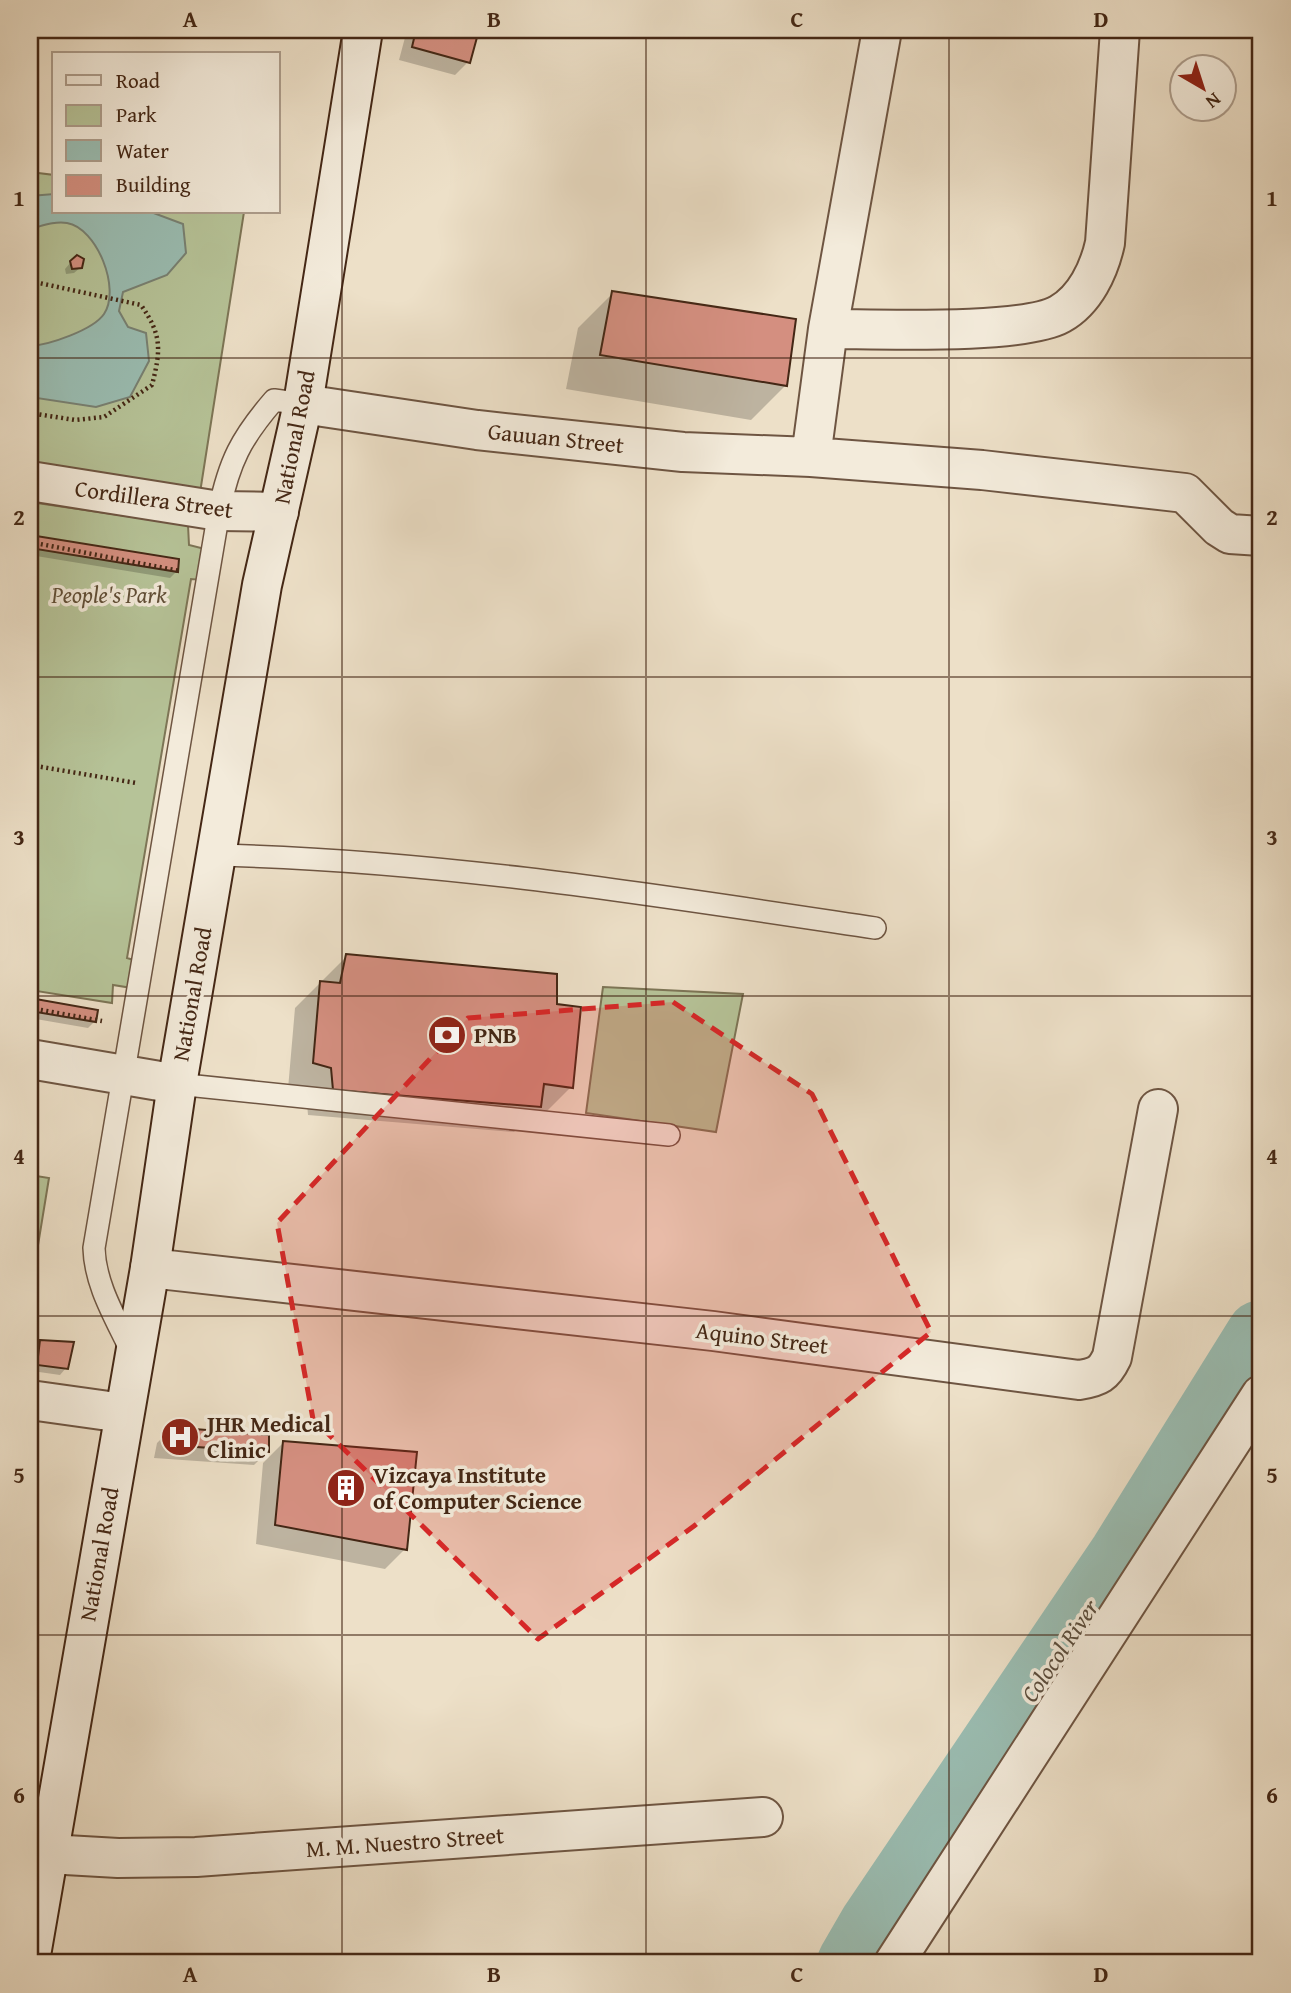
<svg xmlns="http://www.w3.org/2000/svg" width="1291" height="1993" font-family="'Gentium Book Plus',serif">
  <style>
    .green { fill: #b6c398; stroke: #7d7556; stroke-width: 2 }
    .water { fill: #9abdb2; stroke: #788173; stroke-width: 2 }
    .shadow { fill: #0003 }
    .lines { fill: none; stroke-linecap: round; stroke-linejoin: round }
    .river { stroke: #9abdb2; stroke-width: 70 }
    .building { fill: #d48f80; stroke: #442715; stroke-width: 2 }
    .lane-casing { stroke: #6e5542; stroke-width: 24 }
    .street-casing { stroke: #6e5542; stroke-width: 42 }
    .secondary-casing { stroke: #442715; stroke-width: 42 }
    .path { stroke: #442715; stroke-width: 4.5; stroke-dasharray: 2 3.5; stroke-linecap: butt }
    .lane { stroke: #f3ebdb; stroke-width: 21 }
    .street { stroke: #f3ebdb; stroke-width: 38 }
    .secondary { stroke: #f3ebdb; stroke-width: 38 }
    .marked { fill: #d62828; fill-opacity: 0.2; stroke: #d62828; stroke-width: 5; stroke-dasharray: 14 9; stroke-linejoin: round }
    .grid { fill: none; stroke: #442715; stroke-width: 2; stroke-opacity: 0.55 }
    .labels { text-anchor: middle; stroke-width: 7; stroke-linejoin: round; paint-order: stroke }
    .street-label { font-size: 23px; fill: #442715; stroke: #f3ebdb }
    .park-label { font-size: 23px; font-style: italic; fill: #604e36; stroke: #f3ebdb }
    .poi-label { font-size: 23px; font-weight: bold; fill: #442715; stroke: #f3ebdb; text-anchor: start }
    .water-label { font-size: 24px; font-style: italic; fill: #5a4c3c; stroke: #f3ebdb }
    .neatline { fill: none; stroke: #442715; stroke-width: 2.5 }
    .grid-label { font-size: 23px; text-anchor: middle; font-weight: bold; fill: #442715 }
  </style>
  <rect width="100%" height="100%" fill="#ede0c8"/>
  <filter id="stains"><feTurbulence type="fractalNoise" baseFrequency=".00286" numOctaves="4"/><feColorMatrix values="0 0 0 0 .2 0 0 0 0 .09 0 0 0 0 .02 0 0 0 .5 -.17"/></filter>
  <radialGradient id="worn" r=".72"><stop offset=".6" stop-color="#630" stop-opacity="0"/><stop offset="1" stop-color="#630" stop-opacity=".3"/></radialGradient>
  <path class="green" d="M30,172l24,3v37h190l-45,287 -169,-27z
    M30,502l158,23 1,20 16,4 -3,31 -11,-1 -64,379 10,3 -5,27 -19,-3 -1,18 -82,-13z
    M603,987l140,7 -27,138 -130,-19z
    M30,1175l19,3 -19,116z"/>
  <path class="water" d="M54,194v18h97l32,12 3,29 -19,22 -44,17 -4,19 9,16 18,6 3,28 -19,36 -34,10 -66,-10v-51c19,-1 63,-16 74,-32 17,-25 -7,-86 -37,-91 -13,-2 -25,3 -37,6v-33z"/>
  <path class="shadow" d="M407,30h70l-9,32 -13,13 -56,-15z
    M71,262l10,5 -7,6 -8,1 -1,-5z
    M30,293l4,1v6l-4,5z
    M613,293l172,93 -34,34 -185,-31 12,-61z
    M30,537l147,23 -1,12 -6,6 -140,-23z
    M347,956l208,49 16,82 -26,26 -11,-2 -20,21 -206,-17 -2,-22 -18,-4 7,-81z
    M30,1000l66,12 -1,9 -7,7 -58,-10z
    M40,1342l26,26 -6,7 -28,-4 2,-23z
    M171,1429l97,22 -14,14 -100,-7 3,-15z
    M283,1443l122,106 -20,20 -129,-25 7,-81z"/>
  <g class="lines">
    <path class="river" d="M852,1963l22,-38 250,-370 137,-220"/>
  </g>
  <path class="building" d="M416,30h63l-9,33 -58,-16z
    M77,255l7,4 -2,9 -10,1 -2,-8z
    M612,291l184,28 -9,67 -187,-31z
    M30,535l149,24 -1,13 -148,-24z
    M346,954l211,20v30l24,3 -8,81 -29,-4 -3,23 -208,-17 -2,-22 -18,-5 7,-82 20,2z
    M30,998l68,12 -2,12 -66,-11z
    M40,1340l34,2 -6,27 -31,-4z
    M170,1427l99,8v17l-102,-7z
    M283,1441l134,11 -10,98 -132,-25z"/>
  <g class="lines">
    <defs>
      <path id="lane" d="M216,855c221,5 440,40 659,73
        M177,1084l492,51
        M132,1353c-15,-33 -37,-67 -38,-105l125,-737c10,-49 22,-73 55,-111l29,4"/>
      <path id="street" d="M828,329l54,-299
        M303,404l174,26 206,22 128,5 17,-128c49,0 195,6 232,-15 25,-14 39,-44 45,-71l15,-213
        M811,457l171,13 203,23 34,34 11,7 31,2
        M30,481l189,30 60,1
        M30,1059l147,25
        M150,1268l563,63 366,49c19,-3 25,-6 33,-23l46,-248
        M30,1400l93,13
        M48,1854l70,4 78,-1 567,-40
        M894,1963l367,-568"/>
      <path id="secondary" d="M30,1961l120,-693 27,-184 85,-499 41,-181 60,-374"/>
    </defs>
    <use href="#lane" class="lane-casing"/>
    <use href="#street" class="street-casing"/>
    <use href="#secondary" class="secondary-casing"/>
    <path class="path" d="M30,281l111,24c21,30 20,45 11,80l-48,32 -29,3 -45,-7
      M30,542l150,29
      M30,765l106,18
      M30,1008l72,13"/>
    <use href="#lane" class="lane"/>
    <use href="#street" class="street"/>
    <use href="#secondary" class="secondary"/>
  </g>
  <path class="marked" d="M673,1002l139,92 119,238 -237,194 -156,113 -225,-220 -36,-196 191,-205z"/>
  <path class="grid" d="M342,30v1933M646,30v1933M949,30v1933M30,358h1231M30,677h1231M30,996h1231M30,1316h1231M30,1635h1231"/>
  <defs>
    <symbol id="bank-disc" viewBox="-11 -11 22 22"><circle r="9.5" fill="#8f2418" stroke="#f3ebdb"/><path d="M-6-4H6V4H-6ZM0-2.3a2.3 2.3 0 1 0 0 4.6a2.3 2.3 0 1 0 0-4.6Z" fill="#fff"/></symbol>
    <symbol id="hospital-disc" viewBox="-11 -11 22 22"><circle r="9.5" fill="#8f2418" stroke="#f3ebdb"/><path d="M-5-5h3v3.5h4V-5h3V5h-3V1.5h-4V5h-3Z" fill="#fff"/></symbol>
    <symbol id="building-disc" viewBox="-11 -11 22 22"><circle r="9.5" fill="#8f2418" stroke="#f3ebdb"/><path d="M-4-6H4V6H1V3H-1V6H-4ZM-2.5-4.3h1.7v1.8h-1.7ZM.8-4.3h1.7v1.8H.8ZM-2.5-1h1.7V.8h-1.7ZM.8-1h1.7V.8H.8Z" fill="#fff"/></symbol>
  </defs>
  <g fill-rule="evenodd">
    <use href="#bank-disc" x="425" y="1013" width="44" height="44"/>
    <use href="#hospital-disc" x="158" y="1415" width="44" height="44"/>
    <use href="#building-disc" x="324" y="1466" width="44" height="44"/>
  </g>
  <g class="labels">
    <g class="street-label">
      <text transform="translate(294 437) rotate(-79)" y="8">National Road</text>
      <text transform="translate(556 438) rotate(6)" y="8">Gauuan Street</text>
      <text transform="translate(154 499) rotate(8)" y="8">Cordillera Street</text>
      <text transform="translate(192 994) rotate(-80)" y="8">National Road</text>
      <text transform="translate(762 1338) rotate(7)" y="8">Aquino Street</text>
      <text transform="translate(99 1554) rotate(-80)" y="8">National Road</text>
      <text transform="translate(405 1842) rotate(-4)" y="8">M. M. Nuestro Street</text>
    </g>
    <g class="park-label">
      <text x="109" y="603">People's Park</text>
    </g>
    <g class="poi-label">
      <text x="474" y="1043">PNB</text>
      <text x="207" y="1432">JHR Medical<tspan x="207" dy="26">Clinic</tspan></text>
      <text x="373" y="1483">Vizcaya Institute<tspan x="373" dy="26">of Computer Science</tspan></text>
    </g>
    <g class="water-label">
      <text transform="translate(1060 1651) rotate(-56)" y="8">Colocol River</text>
    </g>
  </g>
  <rect width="1291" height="1993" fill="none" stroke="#ede0c8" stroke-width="77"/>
  <rect x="52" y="52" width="228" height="161" fill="#f3ebdb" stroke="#ad9d8c" stroke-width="2"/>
  <rect x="66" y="75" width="35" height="10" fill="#f3ebdb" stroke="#ad9d8c" stroke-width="2"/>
  <text x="116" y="88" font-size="21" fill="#442715">Road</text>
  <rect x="66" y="105" width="35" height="21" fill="#b6c398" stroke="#ad9d8c" stroke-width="2"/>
  <text x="116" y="122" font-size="21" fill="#442715">Park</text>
  <rect x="66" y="140" width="35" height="21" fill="#9abdb2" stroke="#ad9d8c" stroke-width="2"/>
  <text x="116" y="158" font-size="21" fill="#442715">Water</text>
  <rect x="66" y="175" width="35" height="21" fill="#d48f80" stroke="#ad9d8c" stroke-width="2"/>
  <text x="116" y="192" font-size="21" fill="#442715">Building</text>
  <g transform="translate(1203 88) rotate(141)"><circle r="33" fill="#f3ebdb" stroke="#ad9d8c" stroke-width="2"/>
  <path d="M0-5L12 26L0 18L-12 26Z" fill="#8f2418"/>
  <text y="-10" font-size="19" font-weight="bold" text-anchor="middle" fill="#442715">N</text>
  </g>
  <rect x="38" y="38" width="1214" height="1916" class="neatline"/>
  <g class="grid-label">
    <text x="190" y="27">A</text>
    <text x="494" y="27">B</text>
    <text x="797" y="27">C</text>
    <text x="1101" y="27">D</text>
    <text x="19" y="206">1</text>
    <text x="1272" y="206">1</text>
    <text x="19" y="525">2</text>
    <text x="1272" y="525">2</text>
    <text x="19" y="845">3</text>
    <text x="1272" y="845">3</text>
    <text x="19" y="1164">4</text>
    <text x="1272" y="1164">4</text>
    <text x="19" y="1483">5</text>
    <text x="1272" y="1483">5</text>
    <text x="19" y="1803">6</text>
    <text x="1272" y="1803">6</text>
    <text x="190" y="1982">A</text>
    <text x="494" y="1982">B</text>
    <text x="797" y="1982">C</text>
    <text x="1101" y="1982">D</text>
  </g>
  <rect width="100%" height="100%" filter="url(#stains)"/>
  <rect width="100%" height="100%" fill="url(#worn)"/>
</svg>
